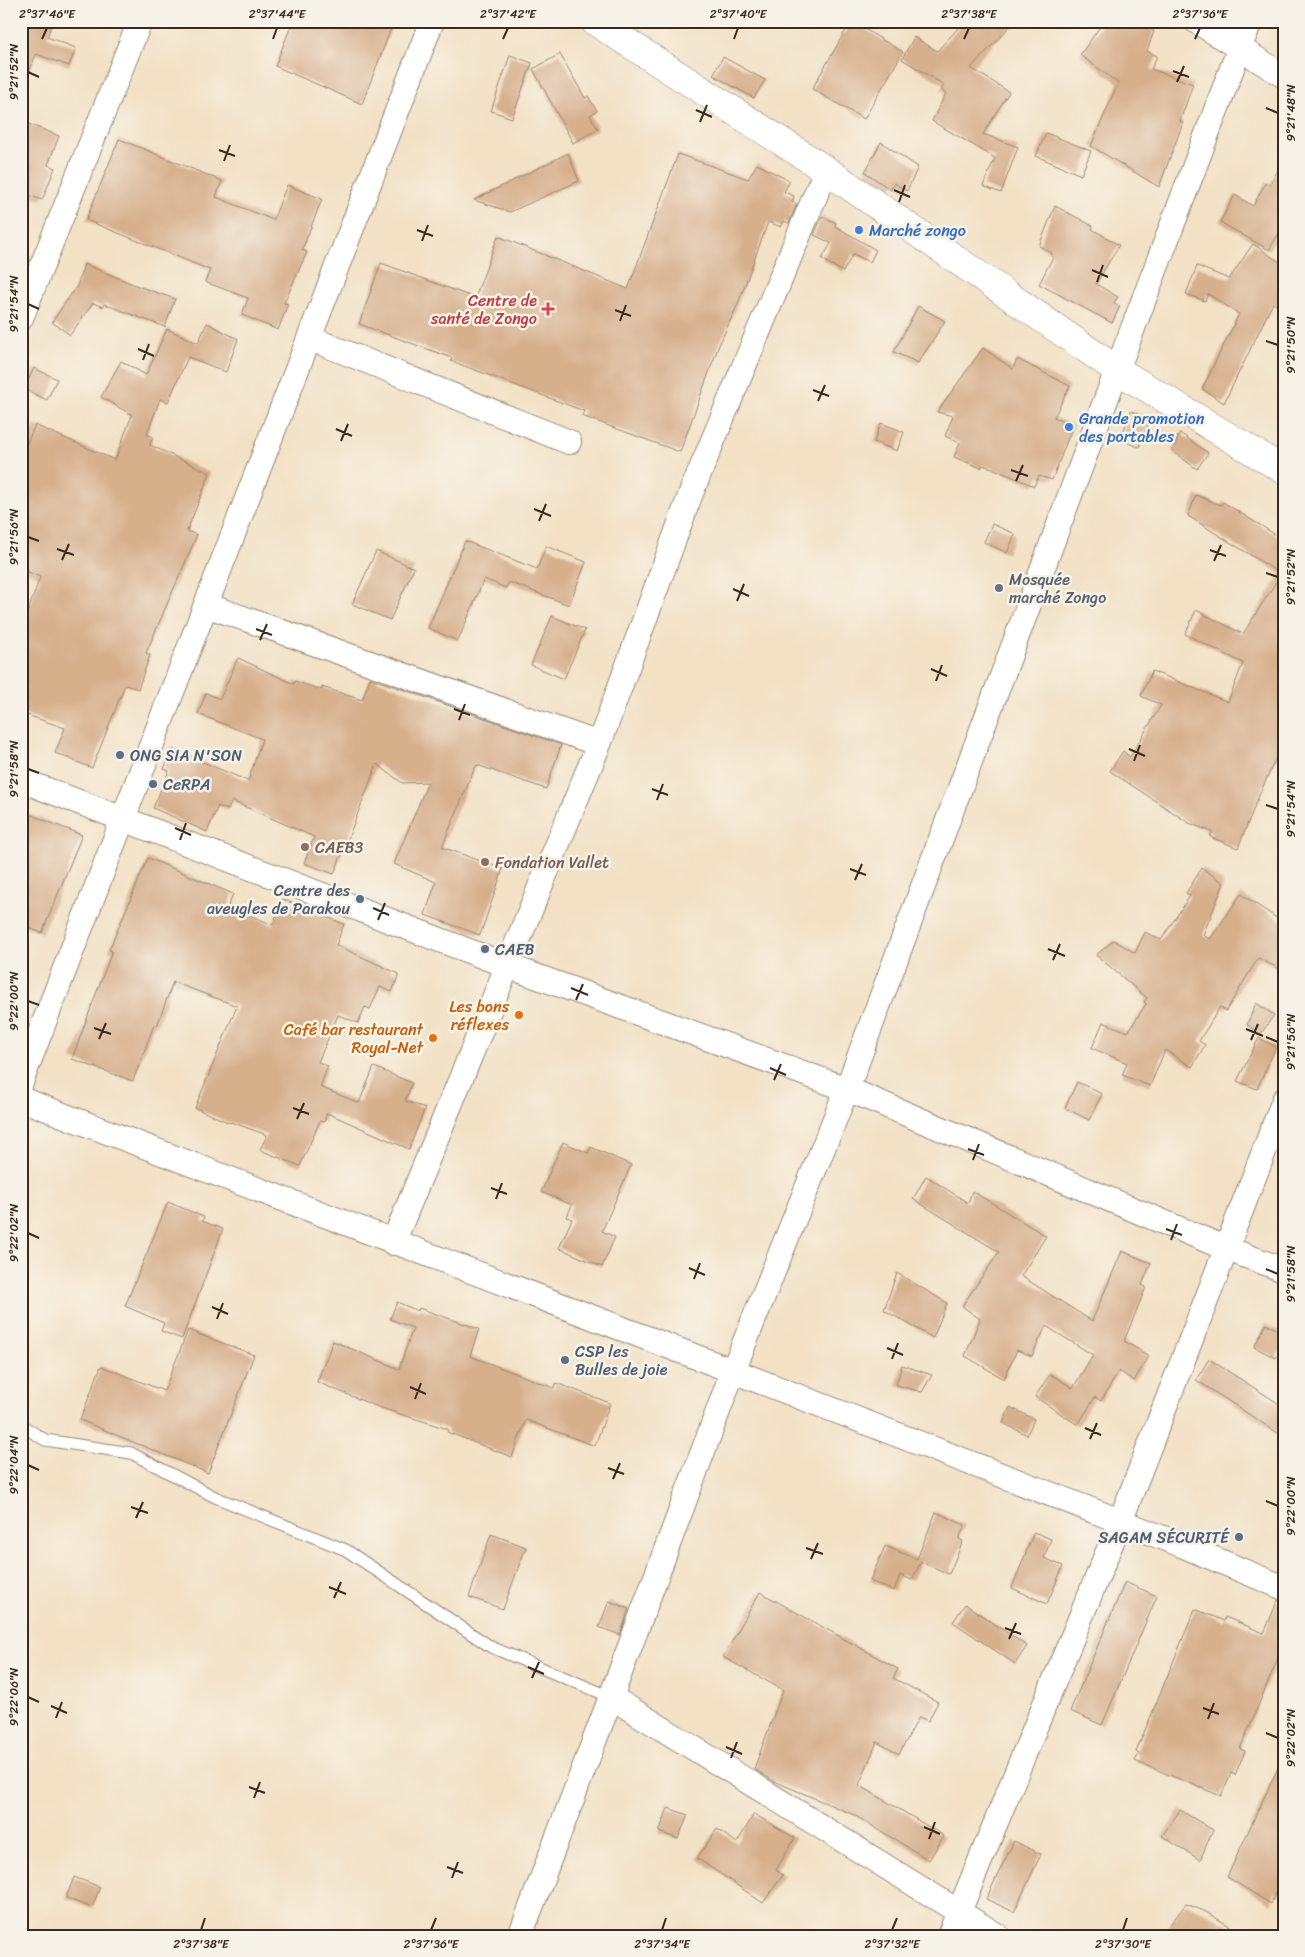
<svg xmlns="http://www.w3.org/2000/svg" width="1305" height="1957" font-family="Sriracha,sans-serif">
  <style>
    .building { fill: #d6af8b }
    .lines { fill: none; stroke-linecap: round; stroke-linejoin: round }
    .lane-casing { stroke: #968672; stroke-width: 13 }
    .street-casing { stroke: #968672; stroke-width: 26 }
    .secondary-casing { stroke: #968672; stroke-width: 29 }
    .lane { stroke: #fff; stroke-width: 11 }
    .street { stroke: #fff; stroke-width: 24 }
    .secondary { stroke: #fff; stroke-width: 28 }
    .ticks { fill: none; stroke: #3b2a1e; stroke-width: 2 }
    .shop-dot { fill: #3f7fe0; stroke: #f7f3e8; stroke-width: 2 }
    .health-dot { fill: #e0444e; stroke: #f7f3e8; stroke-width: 2 }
    .worship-dot { fill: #6b7280; stroke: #f7f3e8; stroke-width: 2 }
    .service-dot { fill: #5c6f8a; stroke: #f7f3e8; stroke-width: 2 }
    .education-dot { fill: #8d6e63; stroke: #f7f3e8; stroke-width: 2 }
    .food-dot { fill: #e8710a; stroke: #f7f3e8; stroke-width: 2 }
    .labels { text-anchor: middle; stroke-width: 5; stroke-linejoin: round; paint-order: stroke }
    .shop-label { font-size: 16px; fill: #366cbe; stroke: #f7f3e8; text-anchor: start }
    .health-label { font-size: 16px; fill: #be3a42; stroke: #f7f3e8; text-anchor: end }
    .worship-label { font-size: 16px; fill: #5b616d; stroke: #f7f3e8; text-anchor: start }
    .service-label { font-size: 16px; fill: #4e5e75; stroke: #f7f3e8; text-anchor: start }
    .education-label { font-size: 16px; fill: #785e54; stroke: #f7f3e8; text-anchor: start }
    .food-label { font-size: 16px; fill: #c56008; stroke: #f7f3e8; text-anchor: end }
    .neatline { fill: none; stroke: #3b2a1e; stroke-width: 2 }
    .ticks-label { font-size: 12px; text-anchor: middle; fill: #3b2a1e }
  </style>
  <rect width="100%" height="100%" fill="#f7f3e8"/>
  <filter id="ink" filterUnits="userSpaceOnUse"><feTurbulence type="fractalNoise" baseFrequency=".02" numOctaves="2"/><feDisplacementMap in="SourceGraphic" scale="10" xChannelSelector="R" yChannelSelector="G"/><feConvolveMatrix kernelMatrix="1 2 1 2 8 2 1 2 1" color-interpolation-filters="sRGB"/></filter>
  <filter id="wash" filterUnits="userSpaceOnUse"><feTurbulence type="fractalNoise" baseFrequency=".0096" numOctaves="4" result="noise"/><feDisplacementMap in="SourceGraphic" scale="20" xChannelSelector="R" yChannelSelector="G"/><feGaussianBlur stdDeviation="1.12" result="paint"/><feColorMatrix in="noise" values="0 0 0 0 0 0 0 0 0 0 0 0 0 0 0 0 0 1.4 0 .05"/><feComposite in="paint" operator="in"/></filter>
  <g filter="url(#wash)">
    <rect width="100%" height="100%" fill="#f2e1c5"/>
    <g id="blocks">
      <path class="building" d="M21,21h32l-6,16 29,11 -7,18 -33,-12 -13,35 -2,-1z
        M293,21h101l-32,83 -87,-38z
        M851,21l52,31 -39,67 -52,-30z
        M965,21h50l-44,47 38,24 -26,42 35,13 -17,46 -18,-7 12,-28 -63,-37 14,-28 -5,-3 3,-5 -42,-26 12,-22 23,14z
        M1104,21h23l27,10 -7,20 10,5 -6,13 42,15 -13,37 3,2 -24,64 -68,-41 27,-63 -38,-28z
        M560,54l25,44 3,-2 9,15 -7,4 8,14 -25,14 -40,-74z
        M510,55l22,8 -20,55 -21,-7z
        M723,57l42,23 -11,18 -41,-23z
        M21,121l38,15 -11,29 7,3 -13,32 -21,-8z
        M1046,133l45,18 -10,24 -45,-19z
        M119,139l103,42 -6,16 57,23 14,-35 35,14 -20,51 5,2 -23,51 4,1 -10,26 -36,-15 6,-17 -43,-16 5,-12 -124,-50z
        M881,142l37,25 -11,24 -13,-8 -3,7 -26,-18z
        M568,153l11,28 -69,31 -36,-12z
        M678,154l70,25 9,-15 33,17 -6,11 10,4 -2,6 5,2 -8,19 -5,-2 -3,6 -13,-5 -30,82 -19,41 -39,107 -98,-36 2,-5 -133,-50 1,-3 -93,-34 22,-61 94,35 23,-62 130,53z
        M1284,159v65l-15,26 -49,-28 15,-27 18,11 13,-24 4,3z
        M1055,206l38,20 -1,3 27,16 -23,39 22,13 -4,6 6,3 -8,17 -73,-39 14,-27 -2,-1 1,-3 -13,-7z
        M822,216l14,7 -1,3 41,24 -6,12 -17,-8 -10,18 -21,-13 9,-16 -17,-8z
        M1253,244l31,21v31l-6,10 -5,-3 -49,100 -22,-14 37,-75 -31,-20 -3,7 -19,-7 11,-28 32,13z
        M84,264l54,22 37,13 -10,28 -61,-23 -1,3 -10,-4 -23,32 -18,-13 25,-36z
        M918,306l27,15 -27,42 -24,-11z
        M207,323l31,16 -12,33 -38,-15 -20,45 -8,-3 -13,35 6,3 -3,8 60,28 -23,58 10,4 -51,118 4,2 -12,34 -13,-4 -33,83 -37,-15 10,-25 -44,-15v-82l19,-54 -19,-8v-112l14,-32 80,35 17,-45 -31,-18 20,-36 25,14 21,-46 31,14z
        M983,348l30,21 4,-10 53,27 -16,31 19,8 -21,55 -13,-4 -5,10 -42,-18 -10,-3 -1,3 -27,-11 6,-14 -15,-7 8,-20 -16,-4z
        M34,368l23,11 -10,21 -23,-11z
        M1131,411l19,8 -11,28 -19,-7z
        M881,423l23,9 -7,19 -23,-9z
        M1180,433l28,20 -11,16 -25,-18z
        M1196,495l25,10 2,-3 61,38v200l-27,60 -19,48 -28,-11 2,-5 -23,-9 -79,-52 13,-20 7,6 31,-52 -20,-9 11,-25 76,31 15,-39 -58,-29 11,-24 47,24 38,-60 -93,-58z
        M992,524l21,9 2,2 -8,18 -23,-11z
        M465,541l72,28 9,-23 40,16 -17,43 -60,-23 -3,6 -22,-9 -26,62 -30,-13z
        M376,551l38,17 -24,52 -38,-16z
        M552,616l33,14 -21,49 -33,-14z
        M238,658l56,26 1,-3 27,9v-3l40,13 8,-22 191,67 -15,44 -69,-24 -3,5 -32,77 61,22 -23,66 -55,-20 11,-33 -42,-18 34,-82 -26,1 -25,-19 -43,110 -30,-11 10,-26 -82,-36 -4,9 -10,-4 -11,26 -54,-24 16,-37 -5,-2 8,-20 76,32 14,-42 -64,-25 8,-21 14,6z
        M21,811l61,24 -40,98 -21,-8z
        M148,858l85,36 -5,12 45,19 9,-26 62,25 -8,21 63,29 -7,18 -12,-5 -10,22 -5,-2 -7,16 -20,-8 -20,47 10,4 -8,21 39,16 15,-36 38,16 -7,18 20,7 -16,41 -82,-36 -3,9 -4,-1 -20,45 -40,-16 7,-15 -36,-13 -1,1 -35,-15 42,-102 -64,-24 -16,44 -3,-1 -21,56 -61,-22 40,-108 -3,-1z
        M1202,868l22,15 -21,52 7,4 31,-45 43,29v48l-26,-13 -32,53 -6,-4 -21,34 6,4 -13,22 -27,-17 -15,36 -28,-11 5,-12 -35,-15 11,-26 25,10 18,-28 -2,-2 3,-4 -51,-43 18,-15 21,13 10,-21 16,8 29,-44 -4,-3z
        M1256,1003l18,12 -13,19 -14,-9z
        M1259,1038l17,9 -19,42 -20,-8z
        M1077,1082l25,12 -13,26 -24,-12z
        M563,1142l25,11 3,-6 40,18 -29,66 13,6 -13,30 -43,-19 13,-29 -5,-2 5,-12 -31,-13z
        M926,1176l42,27 4,-12 74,45 -25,40 71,45 30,-70 29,12 -9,22 4,2 -22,54 25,15 -15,25 -15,-10 -18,30 -6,-4 -17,28 -43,-28 15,-23 23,14 20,-33 -47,-29 -14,30 -15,-6 -13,29 -39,-23 15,-37 -18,-13 37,-54 -86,-53z
        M168,1202l36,15 -2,4 21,8 -41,110 -21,-8 3,-8 -39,-17z
        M897,1273l50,30 -14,35 -49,-28z
        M397,1302l21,9 1,-3 60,21 -9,27 84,32 2,-5 54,20 -15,43 -69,-26 -14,37 -65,-25 1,-3 -70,-22 -61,-25 16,-41 66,28 14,-41 -23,-9z
        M1266,1324l18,9v10l-8,15 -22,-11z
        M188,1330l66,25 -46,118 -128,-53 21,-54 63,25z
        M1209,1359l75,48v30l-88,-57z
        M902,1365l30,10 -10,17 -26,-7z
        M1010,1407l24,12 -7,16 -24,-12z
        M936,1512l29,13 -6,14 4,2 -14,33 -28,-12 -9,18 -12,-5 -6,16 -24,-10 15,-35 32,13z
        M1034,1532l17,7 -7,19 19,8 -16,38 -35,-16z
        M491,1534l35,13 -23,62 -34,-12z
        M1125,1582l32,14 -55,129 -32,-14z
        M760,1592l138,77 -5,9 45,24 -10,19 -9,-4 -20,37 -22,-12 -18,43 85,51 -15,24 -75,-45 -80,-34 -20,-12 29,-79 -60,-33z
        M1278,1600l6,1v43l-44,105 5,2 -10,24 -4,-2 -10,23 -86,-35 4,-7 -3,-2 59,-143 29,12 1,-4 39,16z
        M609,1601l20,8 -9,26 -21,-8z
        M965,1604l62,42 -12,18 -62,-42z
        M1284,1755v141l-9,-3 -4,11 -44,-27z
        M668,1808l20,7 -10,24 -19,-7z
        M1180,1810l33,20 -13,30 -38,-24z
        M754,1814l41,24 -19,32 7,5 -20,28 -66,-45 20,-29 20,14z
        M1014,1841l27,13 -27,58 -28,-13z
        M74,1877l26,10 -8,21 -26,-10z
        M1186,1904l18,7 43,25h-86z"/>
    </g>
  </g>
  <g filter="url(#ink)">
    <use href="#blocks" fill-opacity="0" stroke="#968672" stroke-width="1"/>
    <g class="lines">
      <defs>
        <path id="lane" d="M21,1425l24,15 86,13 84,44 131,53 145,97 120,50"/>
        <path id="street" d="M1196,21l88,55
          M21,318l119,-297
          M309,338l260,104
          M206,605l393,139
          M21,780l487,186 339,123 378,159 59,22
          M21,1082l411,-1061
          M21,1099l712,272 446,173 105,44
          M393,1243l206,-499 92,-251 135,-323
          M611,1697l387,239
          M520,1936l91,-239 122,-326 114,-282 270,-719 133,-349
          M949,1936l171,-414 164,-422"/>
        <path id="secondary" d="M594,21l232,149 291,200 167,100"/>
      </defs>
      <use href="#lane" class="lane-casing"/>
      <use href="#street" class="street-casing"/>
      <use href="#secondary" class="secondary-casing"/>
      <use href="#lane" class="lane"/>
      <use href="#street" class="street"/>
      <use href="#secondary" class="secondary"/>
    </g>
  </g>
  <path class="ticks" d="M42,39l5,-11M273,39l4,-11M503,39l5,-11M734,39l4,-11M964,39l5,-11M1195,39l5,-11M1173,71l16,6M28,72l11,5M1177,82l7,-16M1266,108l12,5M696,110l16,7M700,122l7,-17M219,150l16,6M224,161l6,-16M894,190l16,7M899,202l6,-17M417,230l16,6M422,241l6,-16M1092,270l16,7M1097,282l6,-17M28,304l11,5M615,310l16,6M620,321l6,-16M1266,341l12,4M138,349l16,7M143,360l6,-16M813,390l16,6M818,401l7,-16M336,429l16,7M341,441l7,-17M1011,470l17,6M1016,481l7,-16M534,509l17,7M539,521l7,-17M28,537l11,4M57,549l17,6M1210,550l16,6M62,560l7,-16M1214,561l7,-16M1266,573l12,4M733,589l16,7M737,601l7,-17M256,629l16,6M260,640l7,-16M931,669l16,7M936,681l6,-16M454,709l16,6M459,720l6,-16M1129,749l16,7M1134,761l6,-16M28,769l11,4M652,789l16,6M657,800l6,-16M1266,805l12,4M175,828l16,7M180,840l6,-17M850,869l16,6M855,880l7,-16M373,908l16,7M378,920l7,-17M1048,949l17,7M1053,960l7,-16M571,988l17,7M576,1000l7,-16M28,1001l11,4M94,1028l17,6M1246,1029l17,7M1266,1037l12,5M99,1039l7,-16M1251,1040l7,-16M770,1068l16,7M774,1080l7,-16M293,1108l16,6M297,1119l7,-16M968,1149l16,6M973,1160l6,-16M491,1188l16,6M496,1199l6,-16M1166,1229l16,6M28,1233l11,5M1171,1240l6,-16M689,1268l16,7M1266,1269l12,5M694,1279l6,-16M212,1307l16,7M217,1319l6,-16M887,1348l16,7M892,1359l6,-16M410,1387l16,7M415,1399l6,-16M1085,1428l16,7M1090,1439l7,-16M28,1465l11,5M608,1468l16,6M613,1479l7,-16M1266,1501l12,5M131,1507l17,6M136,1518l7,-16M806,1548l17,6M811,1559l7,-16M329,1587l17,7M334,1598l7,-16M1005,1628l16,6M1009,1639l7,-16M528,1667l16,7M532,1678l7,-16M28,1697l11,5M51,1706l16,7M1203,1708l16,6M56,1718l6,-16M1208,1719l6,-16M1266,1733l12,5M726,1747l16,7M731,1758l6,-16M249,1787l16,6M254,1798l6,-16M924,1827l16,7M929,1839l6,-17M447,1867l16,6M452,1878l6,-16M201,1930l4,-12M431,1930l5,-12M662,1930l4,-12M892,1930l5,-12M1123,1930l4,-12"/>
  <g class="shop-dot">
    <circle cx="859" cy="230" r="5"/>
    <circle cx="1069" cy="427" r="5"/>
  </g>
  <path class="health-dot" d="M545.5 301.5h5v5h5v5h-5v5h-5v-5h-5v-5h5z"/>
  <circle class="worship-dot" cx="999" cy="588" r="5"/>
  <g class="service-dot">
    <circle cx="120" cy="755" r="5"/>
    <circle cx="153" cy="784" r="5"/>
    <circle cx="360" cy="899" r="5"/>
    <circle cx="485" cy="949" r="5"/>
    <circle cx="565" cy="1360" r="5"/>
    <circle cx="1239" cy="1537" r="5"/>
  </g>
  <g class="education-dot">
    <circle cx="305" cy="847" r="5"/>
    <circle cx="485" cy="862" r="5"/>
  </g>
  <g class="food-dot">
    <circle cx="519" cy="1015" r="5"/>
    <circle cx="433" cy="1038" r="5"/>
  </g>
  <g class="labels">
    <g class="shop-label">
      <text x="869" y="236">Marché zongo</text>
      <text x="1079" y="424">Grande promotion<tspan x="1079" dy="18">des portables</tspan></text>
    </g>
    <g class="health-label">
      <text x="537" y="306">Centre de<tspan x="537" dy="18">santé de Zongo</tspan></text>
    </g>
    <g class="worship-label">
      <text x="1009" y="585">Mosquée<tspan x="1009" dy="18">marché Zongo</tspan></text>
    </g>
    <g class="service-label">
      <text x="130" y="761">ONG SIA N'SON</text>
      <text x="163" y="790">CeRPA</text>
      <text x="350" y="896" text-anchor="end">Centre des<tspan x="350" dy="18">aveugles de Parakou</tspan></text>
      <text x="495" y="955">CAEB</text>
      <text x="575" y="1357">CSP les<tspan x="575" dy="18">Bulles de joie</tspan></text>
      <text x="1229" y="1543" text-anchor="end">SAGAM SÉCURITÉ</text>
    </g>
    <g class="education-label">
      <text x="315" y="853">CAEB3</text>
      <text x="495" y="868">Fondation Vallet</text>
    </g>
    <g class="food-label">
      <text x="509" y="1012">Les bons<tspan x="509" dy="18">réflexes</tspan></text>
      <text x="423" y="1035">Café bar restaurant<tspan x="423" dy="18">Royal-Net</tspan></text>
    </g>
  </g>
  <rect width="1305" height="1957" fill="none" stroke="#f7f3e8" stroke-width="55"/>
  <rect x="28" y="28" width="1250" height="1902" class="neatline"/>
  <g class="ticks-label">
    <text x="47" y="18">2°37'46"E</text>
    <text x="277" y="18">2°37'44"E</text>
    <text x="508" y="18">2°37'42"E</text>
    <text x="738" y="18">2°37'40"E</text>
    <text x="969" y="18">2°37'38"E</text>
    <text x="1200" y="18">2°37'36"E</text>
    <text transform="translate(14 72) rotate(-90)" y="4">9°21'52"N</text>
    <text transform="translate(1291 113) rotate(-90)" y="4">9°21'48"N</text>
    <text transform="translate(14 304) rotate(-90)" y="4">9°21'54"N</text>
    <text transform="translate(1291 345) rotate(-90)" y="4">9°21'50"N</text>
    <text transform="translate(14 537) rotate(-90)" y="4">9°21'56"N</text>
    <text transform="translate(1291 577) rotate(-90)" y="4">9°21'52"N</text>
    <text transform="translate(14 769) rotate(-90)" y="4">9°21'58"N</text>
    <text transform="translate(1291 809) rotate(-90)" y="4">9°21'54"N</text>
    <text transform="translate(14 1001) rotate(-90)" y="4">9°22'00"N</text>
    <text transform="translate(1291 1042) rotate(-90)" y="4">9°21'56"N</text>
    <text transform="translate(14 1233) rotate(-90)" y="4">9°22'02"N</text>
    <text transform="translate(1291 1274) rotate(-90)" y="4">9°21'58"N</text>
    <text transform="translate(14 1465) rotate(-90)" y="4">9°22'04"N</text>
    <text transform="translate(1291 1506) rotate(-90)" y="4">9°22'00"N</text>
    <text transform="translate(14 1697) rotate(-90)" y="4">9°22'06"N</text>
    <text transform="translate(1291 1738) rotate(-90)" y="4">9°22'02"N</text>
    <text x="201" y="1948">2°37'38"E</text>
    <text x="431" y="1948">2°37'36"E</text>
    <text x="662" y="1948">2°37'34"E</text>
    <text x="892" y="1948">2°37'32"E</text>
    <text x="1123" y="1948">2°37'30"E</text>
  </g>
</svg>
